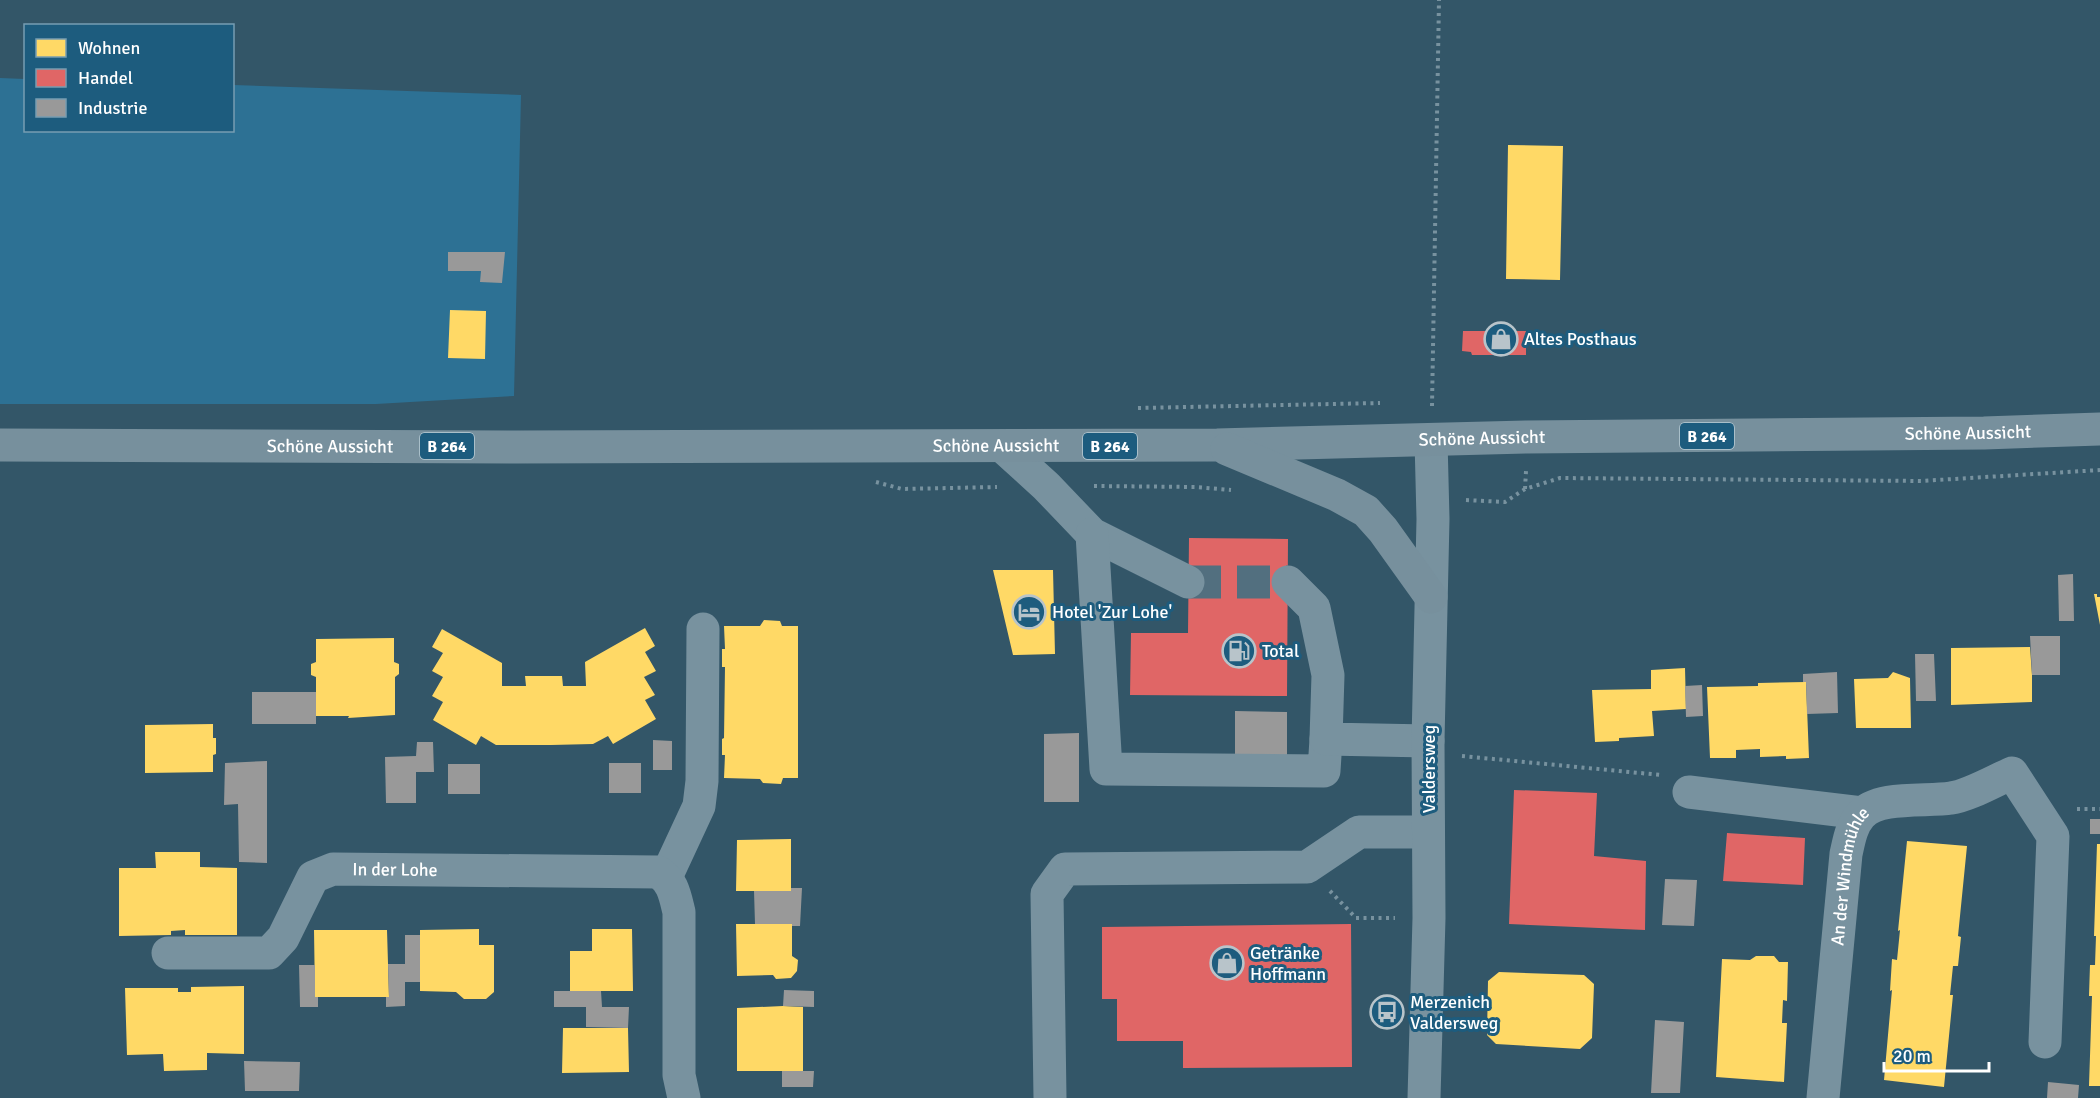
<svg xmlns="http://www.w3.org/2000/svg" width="2100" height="1098" font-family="Signika,sans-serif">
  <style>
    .green { fill: #2d7194 }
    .homes { fill: #ffd966 }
    .shops { fill: #e06666 }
    .industry { fill: #999 }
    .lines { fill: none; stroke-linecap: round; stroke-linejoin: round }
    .minor-tunnel { stroke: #526f7f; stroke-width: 33; stroke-dasharray: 33 16; stroke-linecap: butt }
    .path { stroke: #78929f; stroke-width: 4; stroke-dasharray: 3 4.5; stroke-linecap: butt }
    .minor { stroke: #78929f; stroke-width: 33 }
    .major { stroke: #77909d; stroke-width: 33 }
    .labels { text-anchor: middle; stroke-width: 6; stroke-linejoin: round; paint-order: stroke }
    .shield { fill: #1d5c7e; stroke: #bbced8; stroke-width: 1.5 }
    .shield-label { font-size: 16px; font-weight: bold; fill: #fff }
    .poi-label { font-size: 18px; fill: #fff; stroke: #1d5c7e; text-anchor: start }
    .street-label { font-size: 18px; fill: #fff; stroke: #1d5c7e }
  </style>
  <rect width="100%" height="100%" fill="#335668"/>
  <path class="green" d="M0,78l25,1 1,51h206l1,-45 288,10 -7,301 -138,8h-376z"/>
  <path class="homes" d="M1508,145l55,1 -3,134 -54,-1z
    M450,310l36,1 -1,48 -37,-1z
    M993,570h60l2,84 -42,1z
    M2094,594h3v3h3v28z
    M764,620l16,1 2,5h16v152h-15l-2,6 -18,-1 -3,-4 -36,-1 1,-23h-3v-16l2,-1 1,-71h-3v-18h3l-1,-23h36z
    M645,628l10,18 -10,6 11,19 -12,6 11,18 -10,5 11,19 -43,25 -5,-8 -15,8 -42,1h-55l-15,-9 -5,9 -43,-25 10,-18 -11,-6 11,-19 -11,-6 11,-18 -11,-6 10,-18 60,34v23h24l-1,-10h37l1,10h23l-1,-24z
    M394,638v24l5,2v10l-4,3v38l-47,3 1,-2h-33v-39l-5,-2v-11l5,-2v-23z
    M2030,647l2,28v27l-81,3v-57z
    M1685,668l1,41 -34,2 2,25 -35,2v3l-24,1 -3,-52 59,-1v-19z
    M1893,672l17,6 1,50h-55l-2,-49 34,-1z
    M1806,682l3,76 -23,1v-3l-26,1v-8l-24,1v8h-26l-3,-71 51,-1v-3z
    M213,724v14h3v16l-3,1v17l-68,1v-48z
    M791,839v52h-55l1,-51z
    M1907,841l60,5 -9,90 3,1 -3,29h-5l-3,29h3l-9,92 -60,-7 8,-90 -2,1 2,-32 5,1 3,-30 -2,1z
    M2097,844h3v242h-11l3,-90h-3l1,-31h5l1,-29h-2z
    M155,852h45v15l37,1v67h-52v-5l-14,1v4l-52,1v-68h37z
    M736,924h56v32l6,4 -1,11 -6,7 -15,1 -3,-4 -36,1z
    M479,929v16h15v47l-8,7h-22l-8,-7 -36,-1v-61z
    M592,929h40l1,62h-63v-40h22z
    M314,930h73l2,67h-74z
    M1756,956h18l5,6h9l-1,39 -4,-1 -1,23h5l-3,59 -68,-5 6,-118 28,1z
    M1499,972l85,3 10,9 -2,54 -12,11 -84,-5 -9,-9 1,-54z
    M244,986v68l-37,-1v17l-43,1 -1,-17 -36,1 -2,-67h53v4h13v-5z
    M783,1006l20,1v64h-66v-63z
    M563,1028h65l1,44 -67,1z"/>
  <path class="shops" d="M1463,331h63v24h-54l-1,-3 -9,-1z
    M1189,538l99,1 -1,157 -157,-1 1,-62h57z
    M1514,790l83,3 -3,63 52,5 -1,69 -136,-6z
    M1727,833l78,5 -2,47 -80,-4z
    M1351,924l1,143 -169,1v-27h-66v-42h-15v-72z"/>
  <path class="industry" d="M448,252h57l-3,31 -22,-1 1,-11h-33z
    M2073,574l1,47h-15l-1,-46z
    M2030,636h30v39h-28z
    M1915,654h19l2,47h-20z
    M1837,672l1,41 -31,1 -1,-32h-3v-8z
    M1702,685l1,31 -17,1 -1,-31z
    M252,692h64v32h-64z
    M1235,711l52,1v52l-52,-1z
    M1079,733v69h-35v-68z
    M653,740l19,1v29h-19z
    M417,742h16l1,30h-18v31h-30l-1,-46 31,-1z
    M267,761v102l-28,-1 -1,-58 -14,1 1,-42z
    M609,763h32v30h-32z
    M448,764h32v30h-32z
    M2090,819h10v15h-10z
    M1665,879l32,1 -3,46 -32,-1z
    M791,888h11l-2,38h-8v-2h-37l-1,-33h37z
    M405,935h15v47h-15v24l-19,1v-10h3l-1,-33h17z
    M299,965h16v32h3v10h-18z
    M784,990l30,1v16l-31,-1z
    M554,991h47l1,16h27l-1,21 -42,-1v-20h-32z
    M1655,1020l29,2 -4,71h-29z
    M244,1061l56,1 -1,29h-54z
    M782,1071h32l-1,16h-31z
    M2048,1082l31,3 -1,13h-31z"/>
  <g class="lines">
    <path class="minor-tunnel" d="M1188,582h100"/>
    <path class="path" d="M1432,406l7,-406
      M1138,408l242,-5
      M876,482l26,7 95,-2
      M1094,486l101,1 36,3
      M1525,489l1,-18
      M1466,500l39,2 20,-13 35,-11 361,3 179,-11
      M1462,756l199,19
      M2077,809h23
      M1330,891l26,27h39"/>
    <g class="minor">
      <path d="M1002,446l44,40 46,48 96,48"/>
      <path d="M1092,534l14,235 218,2 2,-32"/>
      <path d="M1288,582l26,26 14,67 -2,64 102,2"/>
      <path d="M1689,792l173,21"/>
      <path d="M666,877l33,-71 3,-25 1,-152"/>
      <path id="s1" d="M168,953h101l14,-15 30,-61 20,-8 325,3c15,9 17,24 21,40v163l5,23"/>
      <path d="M1050,1098l-3,-204 18,-25 242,-2 52,-35h69"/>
      <path d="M1424,1098l5,-180 -1,-177 5,-222 -2,-79"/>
      <path id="s2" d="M1823,1098l23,-244c3,-13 5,-28 15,-39 17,-20 66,-13 90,-17 17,-2 45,-18 61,-25l41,63 -8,206"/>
    </g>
    <g class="major">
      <path id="s3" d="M0,445l516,2 701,-2 309,-8 458,-4 116,-4"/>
      <path d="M1227,449l110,46 29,16 17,19 48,67"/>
    </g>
  </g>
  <defs>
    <symbol id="shop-ring" viewBox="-11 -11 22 22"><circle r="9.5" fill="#1d5c7e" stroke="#b8c4ca" stroke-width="1.5"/><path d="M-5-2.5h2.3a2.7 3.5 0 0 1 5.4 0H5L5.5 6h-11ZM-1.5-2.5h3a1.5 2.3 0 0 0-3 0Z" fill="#b8c4ca"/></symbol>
    <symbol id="hotel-ring" viewBox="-11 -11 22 22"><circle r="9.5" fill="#1d5c7e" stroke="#b8c4ca" stroke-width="1.5"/><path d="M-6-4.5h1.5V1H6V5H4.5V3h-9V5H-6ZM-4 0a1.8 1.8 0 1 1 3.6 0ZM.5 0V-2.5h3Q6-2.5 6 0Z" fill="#b8c4ca"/></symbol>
    <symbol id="fuel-ring" viewBox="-11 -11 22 22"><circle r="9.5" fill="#1d5c7e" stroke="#b8c4ca" stroke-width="1.5"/><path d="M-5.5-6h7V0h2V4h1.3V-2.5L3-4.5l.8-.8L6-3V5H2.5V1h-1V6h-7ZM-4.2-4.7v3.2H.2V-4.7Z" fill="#b8c4ca"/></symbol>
    <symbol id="bus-ring" viewBox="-11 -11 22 22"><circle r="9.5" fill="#1d5c7e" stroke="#b8c4ca" stroke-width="1.5"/><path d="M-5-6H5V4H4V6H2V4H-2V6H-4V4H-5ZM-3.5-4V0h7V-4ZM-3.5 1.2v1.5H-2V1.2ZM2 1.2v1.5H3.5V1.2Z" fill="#b8c4ca"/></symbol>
  </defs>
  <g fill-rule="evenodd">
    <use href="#shop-ring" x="1482" y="320" width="38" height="38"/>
    <use href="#hotel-ring" x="1010" y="593" width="38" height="38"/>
    <use href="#fuel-ring" x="1220" y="632" width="38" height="38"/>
    <use href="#shop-ring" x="1208" y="944" width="38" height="38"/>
    <use href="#bus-ring" x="1368" y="993" width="38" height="38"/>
  </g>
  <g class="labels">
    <g class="shield">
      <rect x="1680" y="423" width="54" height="26" rx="4.5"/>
      <rect x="420" y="433" width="54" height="26" rx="4.5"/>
      <rect x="1083" y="433" width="54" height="26" rx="4.5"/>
    </g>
    <g class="shield-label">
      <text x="1707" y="442">B 264</text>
      <text x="447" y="452">B 264</text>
      <text x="1110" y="452">B 264</text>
    </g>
    <g class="poi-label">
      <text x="1524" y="345">Altes Posthaus</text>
      <text x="1052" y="618">Hotel 'Zur Lohe'</text>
      <text x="1262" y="657">Total</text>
      <text x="1250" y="959">Getränke<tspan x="1250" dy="21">Hoffmann</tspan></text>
      <text x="1410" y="1008">Merzenich<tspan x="1410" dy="21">Valdersweg</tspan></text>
    </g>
    <g class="street-label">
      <text dy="6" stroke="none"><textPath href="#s3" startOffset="1968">Schöne Aussicht</textPath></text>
      <text dy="6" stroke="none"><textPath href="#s3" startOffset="1482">Schöne Aussicht</textPath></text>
      <text dy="6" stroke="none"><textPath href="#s3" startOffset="330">Schöne Aussicht</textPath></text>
      <text dy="6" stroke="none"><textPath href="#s3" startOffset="996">Schöne Aussicht</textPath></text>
      <text transform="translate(1429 769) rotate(-90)" y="6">Valdersweg</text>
      <text dy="6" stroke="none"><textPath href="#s1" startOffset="273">In der Lohe</textPath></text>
      <text dy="6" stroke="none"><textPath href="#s2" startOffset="224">An der Windmühle</textPath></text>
    </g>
  </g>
  <rect x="24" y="24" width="210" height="108" fill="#1d5c7e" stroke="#779db2" stroke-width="1.5"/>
  <rect x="36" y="39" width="30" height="18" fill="#ffd966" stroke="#779db2" stroke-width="1.5"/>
  <text x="78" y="54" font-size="18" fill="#ffffff">Wohnen</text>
  <rect x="36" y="69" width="30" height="18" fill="#e06666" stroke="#779db2" stroke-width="1.5"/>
  <text x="78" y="84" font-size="18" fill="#ffffff">Handel</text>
  <rect x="36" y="99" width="30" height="18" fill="#999999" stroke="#779db2" stroke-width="1.5"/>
  <text x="78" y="114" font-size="18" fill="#ffffff">Industrie</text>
  <path d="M1884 1062v9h105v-9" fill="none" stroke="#ffffff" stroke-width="3"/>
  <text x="1893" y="1062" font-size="18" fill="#ffffff" stroke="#1d5c7e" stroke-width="4.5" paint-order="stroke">20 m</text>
</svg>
